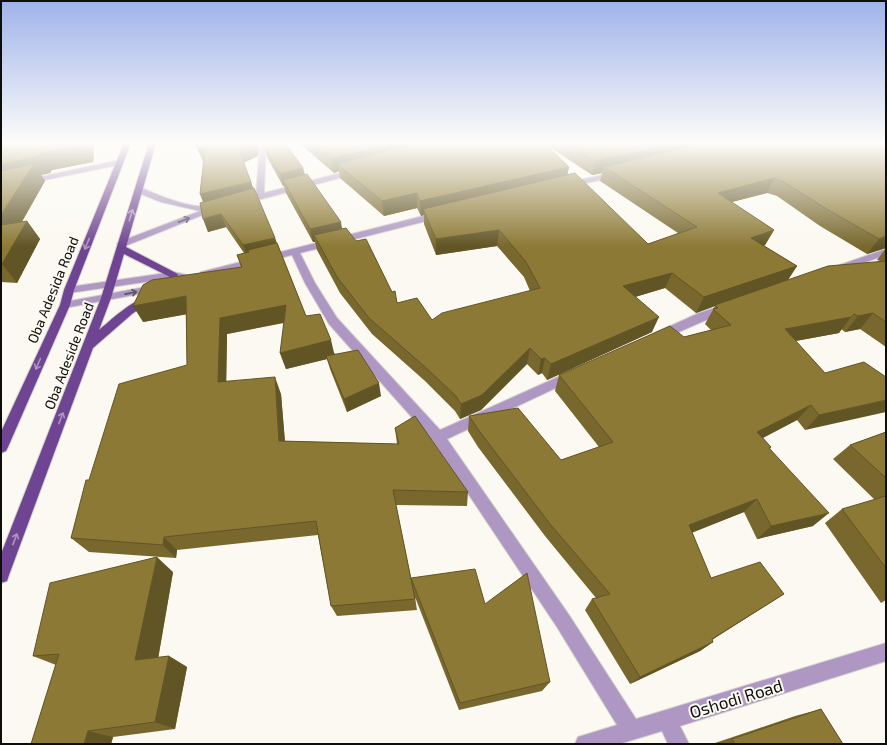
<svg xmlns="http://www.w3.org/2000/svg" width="887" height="745" font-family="'Exo 2',sans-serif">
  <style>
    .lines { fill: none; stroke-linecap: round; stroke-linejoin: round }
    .minor-casing { stroke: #d5d3cc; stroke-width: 2 }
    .major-casing { stroke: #d5d3cc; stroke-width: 2 }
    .minor { fill: #ae97c3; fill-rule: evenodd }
    .major { fill: #6f4492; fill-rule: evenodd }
    .wall { fill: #78682e; fill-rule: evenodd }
    .shaded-wall { fill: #625525 }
    .building { fill: #8c7935; stroke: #625525 }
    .oneway { stroke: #ae95bd }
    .oneway2 { stroke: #5e5266 }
    .labels { text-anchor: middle; stroke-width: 4; stroke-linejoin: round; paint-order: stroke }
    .street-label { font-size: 14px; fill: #0d0d0a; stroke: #fbf9f1 }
    .near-street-label { font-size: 17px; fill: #0d0d0a; stroke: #fbf9f1 }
  </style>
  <rect width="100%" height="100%" fill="#fbf9f1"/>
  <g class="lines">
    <defs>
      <path id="minor" d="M260,143h6l-2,50 91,-24 4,2 -1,2 -111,30h-6l-1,-2 1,-2 15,-4z
        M120,160h3v4l-122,25v-4z
        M616,172l4,2 -1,2 -51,11 -4,-2 1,-2z
        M136,188h6c20,9 53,23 74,17l4,3 -95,38h-6l-2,-2 2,-2 81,-31 -39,-9 -25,-10z
        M439,212l4,3 -1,2 -142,36 15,30 22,35 103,112 129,-58 4,-1 4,1 2,3 -2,3 -130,61 122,176 67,104 250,-76v18l-206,65 9,18h-21l-6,-13 -43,13h-44l3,-7 39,-12 -60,-98 -124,-186 -104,-117 -24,-41 -13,-28 -88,22 -5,-3 2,-2z
        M886,249v6l-46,16 -3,1 -5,-3 2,-2z
        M173,272l19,4 1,2 -5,3 -15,-3 -104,15 -5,-3 5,-3z
        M156,285l5,3 -1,2 -95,18 -5,-3 5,-3z
        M727,304l4,1 1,2 -1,2 -68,30h-8l-2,-3 2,-3 44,-20z"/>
      <path id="major" d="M124,143h7l-57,147 -4,15 -62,142 -2,4 -5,2v-21l59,-127 4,-15z
        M149,143h7l-30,104 50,26 2,2 -2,2h-6l-46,-23 -13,44 -12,32c10,-8 39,-36 52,-32l1,2 -20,14 -39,34 -84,227 -2,6 -6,2v-29l100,-256z"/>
    </defs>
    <use href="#minor" class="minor-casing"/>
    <use href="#major" class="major-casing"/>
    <use href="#minor" class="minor"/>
    <use href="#major" class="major"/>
  </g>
  <path class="wall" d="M1,143l93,11 -1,8 -41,8 -2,3 -9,2 4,6 -23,41 5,-1 13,18 -23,44 -16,-1z
    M194,143h65l-1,13 -14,6 9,26 24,55 29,73 29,38 46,42 -34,16 -17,-43 -3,-10 -41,10 -6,-16 4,-30 -57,11 -1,47 55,13 4,47 112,3 -2,-16 73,64 -1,14 -71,-1 15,73 74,26 65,78 -8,9 -83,19 -44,-113 2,13 -80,6 -6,-10 -13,-71 -141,15 -1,8 -87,-6 -18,-14 18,-58 98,-115 -1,-51 -43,8 98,-55 -4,-12 7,-2 -18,-26 -18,5 -5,-30 -3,-8 4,-33h-1z
    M299,143h587v105l-19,6 -47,-28 -43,-30 -10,-3 -35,9 42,28 -9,15 -1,1 33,20 -9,14 92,-19 -3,-1 9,-12v99l-26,-18 -15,3 -4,-3 -2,4 -44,8 30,32 61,4 -81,53 -8,-10 -34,18 8,9 -1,1 43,78 -56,13 -13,-27 -52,20 19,46 73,16 -72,46 1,2 -13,9 -70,33 -45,-74 7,-11 4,-1 -51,-62 -67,-89 -10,-16 1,-15 92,44 38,-13 -44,-56 4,-16 125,-38 27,-7 -6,-6 10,-18 -19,7 -31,-25 -30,9 17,35 -105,48 -5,-7 -4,2 -11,-11 -46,46 -21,9 -5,-8 -30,-30 -53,-47 -32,-41 -23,-43 -2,-8h-2l-27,-49 -2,-7h-1l-16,-29 -3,-11 39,22 2,7 37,53 55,75 35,17 98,-29 -6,-14 -27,-31 -61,9 -12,-31v-9l-3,1 -4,-8 -33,8 -44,-38 -1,-7 -5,2zM545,144l47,31 10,-2 -2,8 78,52 -30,11 -81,-69 2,-8z
    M886,432v168l-5,3 -56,-80 17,-14 33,-9 -42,-41 17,-14z
    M173,572l-15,86 11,-2 18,11 -12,62 -62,8 -2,7h-80l25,-79 -23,-9z
    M821,709l22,35h-131l83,-28z"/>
  <path class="shaded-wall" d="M84,143h10v11l-1,8 -41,8 -2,3 -9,2 4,6 -37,64 -7,-9v-72l41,-12z
    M254,143h5l-1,13 -15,7 -4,-12z
    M393,143h52l-108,21 2,7 -5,2 -3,-14z
    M676,143h54l-126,24 -2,6 -10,2 3,-14z
    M205,148l4,12 -6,1 -4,-12z
    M569,167l-3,14 -143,28 1,6 -3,1 -1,-15z
    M303,168l3,12h-23l1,6h-1l-3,-12z
    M774,178l-7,15 -55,14 6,-14z
    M251,182l4,12 -50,12 -5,-12z
    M417,193v15l-33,8 -2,-15z
    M221,214l5,13 -18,5 -5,-13z
    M27,221l13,18 -23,44 -15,-19z
    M341,222l2,13h-29l1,7h-2l-3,-13z
    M499,230l-2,16 -61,9v-16z
    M774,230l-9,15 -22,8 8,-15z
    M886,236v12l-19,6 12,-15z
    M275,238l4,13 -31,-1 3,8h-3l-5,-13z
    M797,266l-10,15 -72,24v1l-19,7 8,-16z
    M672,273l-7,15 -47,14 5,-16z
    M186,296l8,17 -51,9 -10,-16z
    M286,305l5,16 -64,13 -1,64 -8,-16 2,-64z
    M873,313l-13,16 -15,3 13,-16z
    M659,317l-7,15 -105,48 4,-16z
    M851,317l-12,16 -65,12 11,-16z
    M331,340l4,17 -9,-1 1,3 -41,10 -6,-16z
    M530,348l-3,16 -46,46 -21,9 1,-15z
    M545,358l-3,15 -4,2 3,-16z
    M275,377l6,17 5,62 -7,-15z
    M379,383l2,13 -34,16 -3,-13z
    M886,400v12l-81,18 14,-15z
    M811,405l-14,15 -52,27 12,-15z
    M757,499l-13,13 -65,26 10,-13z
    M829,513l-16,13 -56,13 14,-13z
    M164,537l13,13 -1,8 -13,-13z
    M157,557l16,15 -17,99 -21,-11z
    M784,594l-17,11 -69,43 14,-9z
    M713,642l-13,9 -70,33 10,-7z
    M169,656l18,11 -12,62 -20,-7z
    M88,731l25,6 -2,7h-27z"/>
  <path class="building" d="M1,143h83l-1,3 -41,6 -2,4 -39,8z
    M196,143h58v1l-15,7 12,31 -51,12 5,-46 -6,1z
    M264,143h21l18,25 -23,6 -16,-28z
    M312,143h81l-62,16z
    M417,143h127l25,24 -149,34 -3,-8 -35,8 -45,-37z
    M567,143h109l-81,18z
    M704,143h182v93l-7,3 -49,-28 -46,-29 -10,-4 -56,15 56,37 -23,8 46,28 -93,31 -32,-24 -49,13 36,31 -108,47 -6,-6 -4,1 -11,-11 -48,47 -21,9 -5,-8 -32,-30 -55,-48 -32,-41 -23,-42 32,-7 10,13 10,-2 26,53 3,-1 2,12 20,-5 15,22 10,-7 98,-25 -14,-26 -27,-32 -63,9 -13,-30 152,-36 73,71 49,-17 -93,-60z
    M34,164l-33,51v-44z
    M307,174l34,48 -31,7 -27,-49z
    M254,188l21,50 -32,7 -22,-31 -18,5 -3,-16z
    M27,221l-25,43h-1v-39z
    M277,243l29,73 14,-2 11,26 -51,13 6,-48 -66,13 -2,64 57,-5 4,64 120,3 -4,-16 20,-12 53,76 -75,-2 22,109 -84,7 -15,-85 -152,16 -1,8 -92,-7 15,-58h3l30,-96 68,-19 -1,-69 -53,10 10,-21 9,-5 90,-13 -5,-12 12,-3 -1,-2z
    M886,261v61l-13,-9 -15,3 -4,-2 -3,3 -66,12 40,44 39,-11 22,15v23l-67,15 -8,-10 -54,27 14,15 -2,1 60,65 -58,13 -14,-27 -68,26 22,53 49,-16 24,32 -72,45 1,3 -73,35 -48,-78 18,-5 -60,-70 -70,-92 -11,-16 49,-8 43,52 52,-18 -54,-67 111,-49 14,11 47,-12 -18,-16 5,-1 -3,-3 113,-39z
    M358,350l21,33 -35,16 -18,-43z
    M886,432v46l-36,-33z
    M886,496v72l-44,-59z
    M157,557l-22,103 34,-4 -14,66 -67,9 -4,13h-53l28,-90 -26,2 17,-73z
    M475,569l10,35 42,-31 23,109 -90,21 -49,-125z
    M821,709l22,35h-108l-3,-5z"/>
  <defs><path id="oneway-shaft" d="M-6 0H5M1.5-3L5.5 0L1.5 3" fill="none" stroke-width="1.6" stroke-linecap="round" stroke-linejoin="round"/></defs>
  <g class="oneway">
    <use href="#oneway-shaft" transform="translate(131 215) rotate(-73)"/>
    <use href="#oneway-shaft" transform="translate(87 244) rotate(112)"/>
    <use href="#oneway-shaft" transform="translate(38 364) rotate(114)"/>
    <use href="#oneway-shaft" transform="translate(61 418) rotate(-69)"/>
    <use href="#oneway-shaft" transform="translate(15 539) rotate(-69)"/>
  </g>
  <g class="oneway2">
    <use href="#oneway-shaft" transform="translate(184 220) rotate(-21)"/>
    <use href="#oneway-shaft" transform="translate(131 293) rotate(-11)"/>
  </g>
  <linearGradient id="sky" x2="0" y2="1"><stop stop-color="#9eb3ea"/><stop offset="0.58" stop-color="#fdfcf9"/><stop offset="1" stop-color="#fdfcf9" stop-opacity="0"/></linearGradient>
  <rect width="887" height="247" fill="url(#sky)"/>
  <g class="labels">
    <g class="street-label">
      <text transform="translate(53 290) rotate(-68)" y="5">Oba Adesida Road</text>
      <text transform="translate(69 356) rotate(-69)" y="5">Oba Adeside Road</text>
    </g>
    <g class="near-street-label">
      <text transform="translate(736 699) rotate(-17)" y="6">Oshodi Road</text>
    </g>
  </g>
  <rect width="887" height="745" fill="none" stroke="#0d0d0a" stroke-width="4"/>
</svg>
